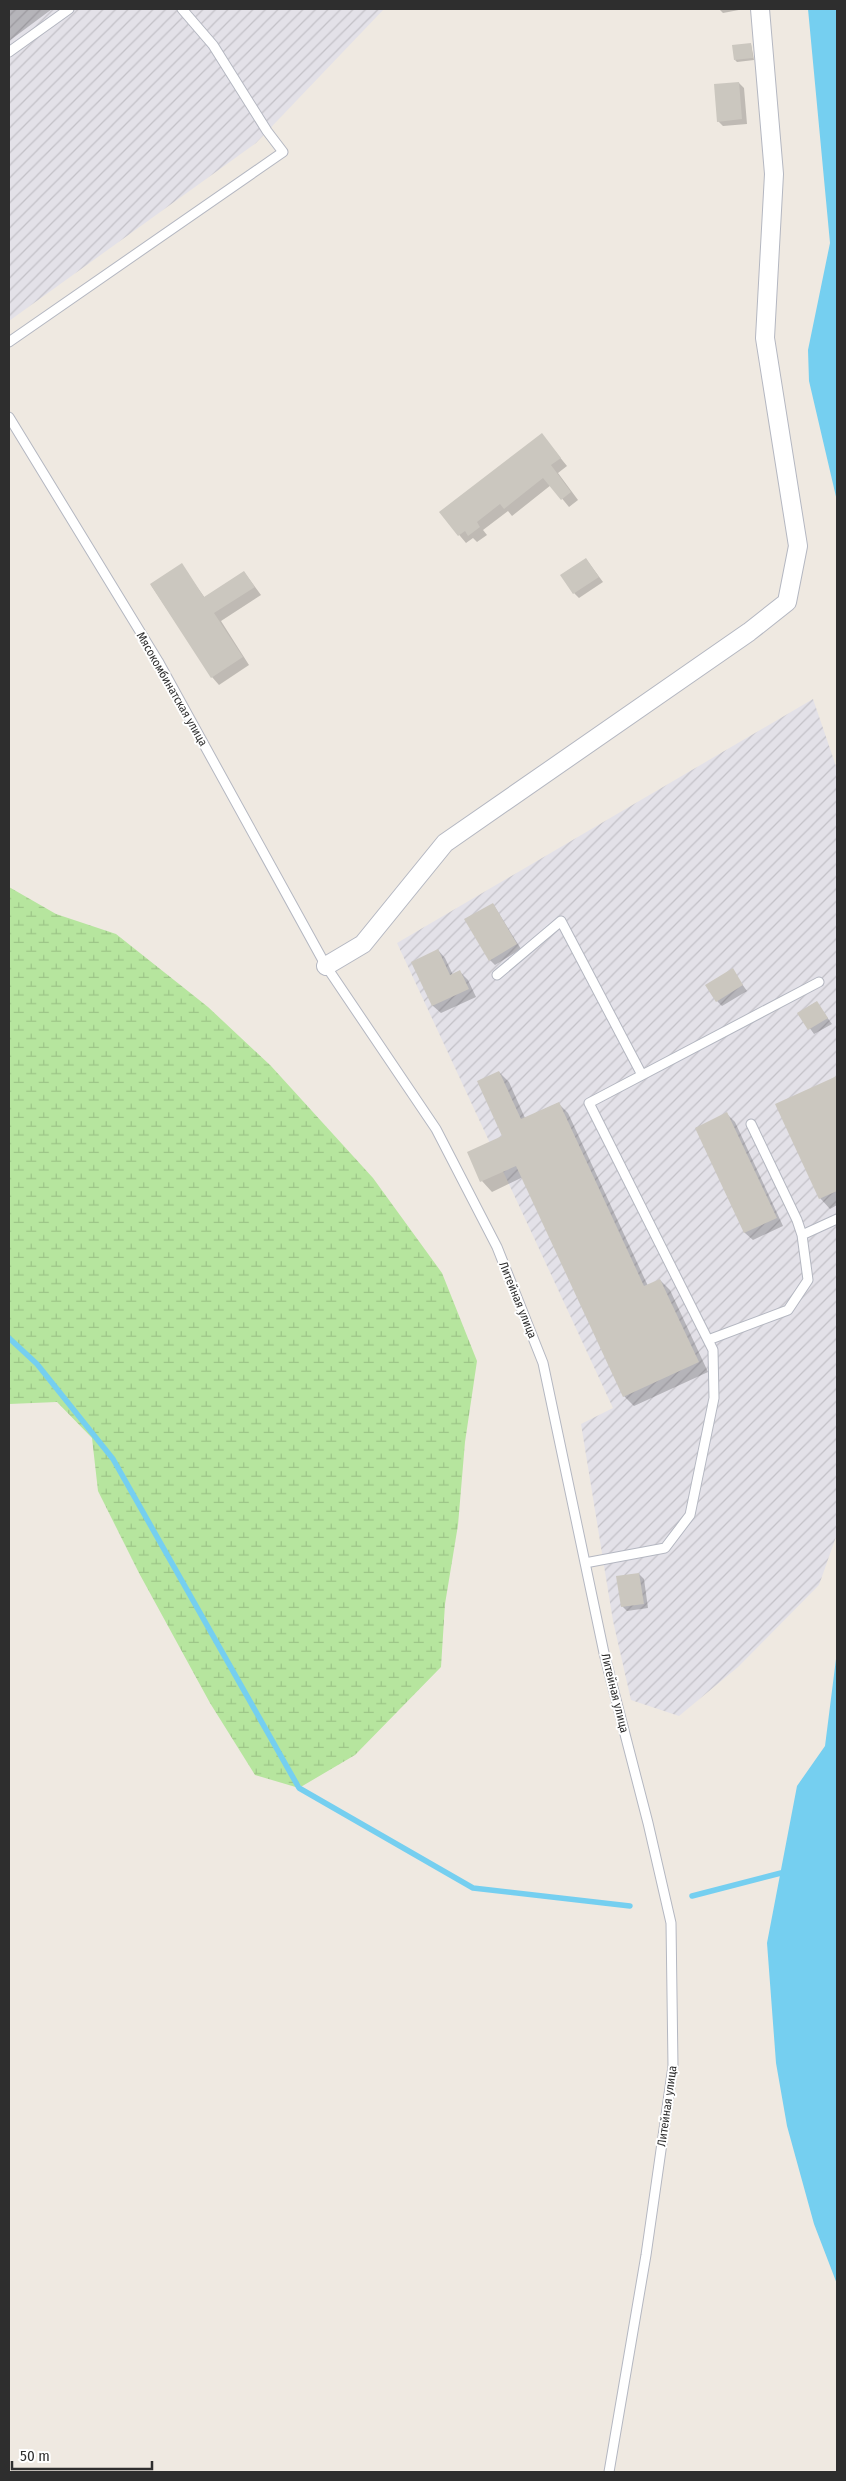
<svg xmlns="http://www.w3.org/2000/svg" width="846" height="2481" font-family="'Fira Sans Condensed',sans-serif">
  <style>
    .industrial { fill: url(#industrial-furrows) }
    .wetland { fill: url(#wetland-marsh) }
    .water { fill: #75cff0 }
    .shadow { fill: #0003 }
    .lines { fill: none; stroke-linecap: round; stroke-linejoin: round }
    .stream { stroke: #75cff0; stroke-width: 5.5 }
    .building { fill: #cbc7bf }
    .lane-casing { stroke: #b4b7c1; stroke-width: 11 }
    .street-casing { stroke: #b4b7c1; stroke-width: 20 }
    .lane { stroke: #fff; stroke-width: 9 }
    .street { stroke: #fff; stroke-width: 18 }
    .labels { text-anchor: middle; stroke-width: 4; stroke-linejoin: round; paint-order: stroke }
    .street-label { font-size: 12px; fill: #2e2e2e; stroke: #fff }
  </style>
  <defs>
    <pattern id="industrial-furrows" width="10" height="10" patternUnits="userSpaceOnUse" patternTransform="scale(1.25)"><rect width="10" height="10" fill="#e3e1e8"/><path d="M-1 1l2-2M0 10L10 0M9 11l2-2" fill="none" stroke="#c3c1c7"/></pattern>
    <pattern id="wetland-marsh" width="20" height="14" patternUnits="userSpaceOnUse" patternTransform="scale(1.25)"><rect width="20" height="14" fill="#b6e59e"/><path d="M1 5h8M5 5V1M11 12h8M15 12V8" fill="none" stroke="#9dc588"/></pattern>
  </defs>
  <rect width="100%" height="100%" fill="#efe9e1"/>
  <path class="industrial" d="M9,9h375l-128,134 -247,178z
    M813,699l24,70v765l-18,51 -81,82 -59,49 -48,-16 -18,-79 -32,-197 32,-16 -216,-465z"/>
  <path class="wetland" d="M9,887l47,27 60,20 92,73 63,59 102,112 69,95 35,88 -12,81 -7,83 -13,79 -4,63 -86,88 -56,33 -44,-13 -45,-72 -71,-130 -41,-82 -6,-53 -35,-36 -48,2z"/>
  <path class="water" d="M808,9h29v492l-28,-120 -1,-31 22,-107z
    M837,1651v633l-23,-60 -27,-98 -11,-63 -9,-120 30,-157 28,-40z"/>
  <path class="shadow" d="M9,9h43l-43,32z
    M719,9h25l-21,4z
    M751,44l3,16 -17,2 -2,-2z
    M739,83l5,5 3,36 -24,2 -5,-5z
    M542,435l25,31 -9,7 20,27 -9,7 -18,-22 -39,31 -4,-5 -25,19 4,5 -10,7 -4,-4 -7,5 -26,-31z
    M586,559l17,23 -24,16 -5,-5z
    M181,565l24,33 39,-26 17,23 -40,26 28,44 -30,20 -7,-8 -61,-92z
    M493,904l28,45 -26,16 -5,-5z
    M438,950l7,8 8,17 7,-3 8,8 8,17 -35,16 -8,-7 -20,-44z
    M732,970l15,21 -25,15 -5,-5z
    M816,1002l16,22 -18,10 -15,-21z
    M499,1072l10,10 16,36 33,-15 10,10 80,173 12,-6 10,10 38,82 -74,34 -10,-10 -101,-219 -31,15 -10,-11 -14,-28 36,-16z
    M836,1078l1,127 -7,4 -10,-11z
    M727,1114l8,8 48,104 -30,14 -8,-7 -49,-105z
    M639,1574l5,5 4,29 -21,3 -5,-5z"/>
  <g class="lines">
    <path class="stream" d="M9,1338l28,26 76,95 186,329 174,100 157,18
      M692,1896l89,-23"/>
  </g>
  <path class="building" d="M751,43l2,15 -19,2 -2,-15z
    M739,82l3,37 -25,3 -3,-38z
    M542,433l19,25 -10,7 20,27 -10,8 -18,-22 -39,31 -4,-5 -23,18 3,5 -12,9 -3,-5 -7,5 -19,-24z
    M586,558l13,19 -26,17 -13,-19z
    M182,563l22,34 40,-26 11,16 -41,26 29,44 -32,21 -61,-94z
    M493,903l24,41 -28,17 -25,-42z
    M438,949l12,26 10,-5 9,19 -37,17 -21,-44z
    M733,968l10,17 -27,17 -11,-17z
    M817,1001l11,17 -20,12 -11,-17z
    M499,1071l22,48 38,-17 85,184 16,-7 39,83 -76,35 -107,-231 -36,16 -13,-30 35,-16 -25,-55z
    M837,1076v115l-18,8 -44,-95z
    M727,1112l50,106 -33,15 -49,-105z
    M639,1573l5,31 -23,3 -5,-31z"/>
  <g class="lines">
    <defs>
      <path id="lane" d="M9,52l60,-43
        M9,342l274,-190 -16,-21 -54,-86 -31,-36
        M9,417l149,244 168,305 110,163 61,118 46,116 61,290 44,170 23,100 2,143 -27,189 -37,217
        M497,975l64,-54 81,154
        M802,1235l35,-16
        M708,1340l80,-30 20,-30 -6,-45 -5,-15 -46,-96
        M585,1563l80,-15 25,-33 24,-117 -1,-48 -124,-247 230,-121"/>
      <path id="street" d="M326,966l37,-22 82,-101 304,-211 38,-30 11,-56 -33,-208 9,-164 -14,-165"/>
    </defs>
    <use href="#lane" class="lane-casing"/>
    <use href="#street" class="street-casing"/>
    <use href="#lane" class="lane"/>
    <use href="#street" class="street"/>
  </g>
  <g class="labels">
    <g class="street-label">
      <text transform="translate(172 689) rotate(60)" y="4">Мясокомбинатская улица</text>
      <text transform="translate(518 1300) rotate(68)" y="4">Литейная улица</text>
      <text transform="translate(615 1693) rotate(76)" y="4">Литейная улица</text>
      <text transform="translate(667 2106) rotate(-82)" y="4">Литейная улица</text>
    </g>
  </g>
  <rect width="846" height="2481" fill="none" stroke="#2e2e2e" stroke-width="20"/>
  <path d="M12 2461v8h140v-8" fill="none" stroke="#2e2e2e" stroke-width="2.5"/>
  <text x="20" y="2461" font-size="15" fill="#2e2e2e" stroke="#ffffff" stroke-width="4" paint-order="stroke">50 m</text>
</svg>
